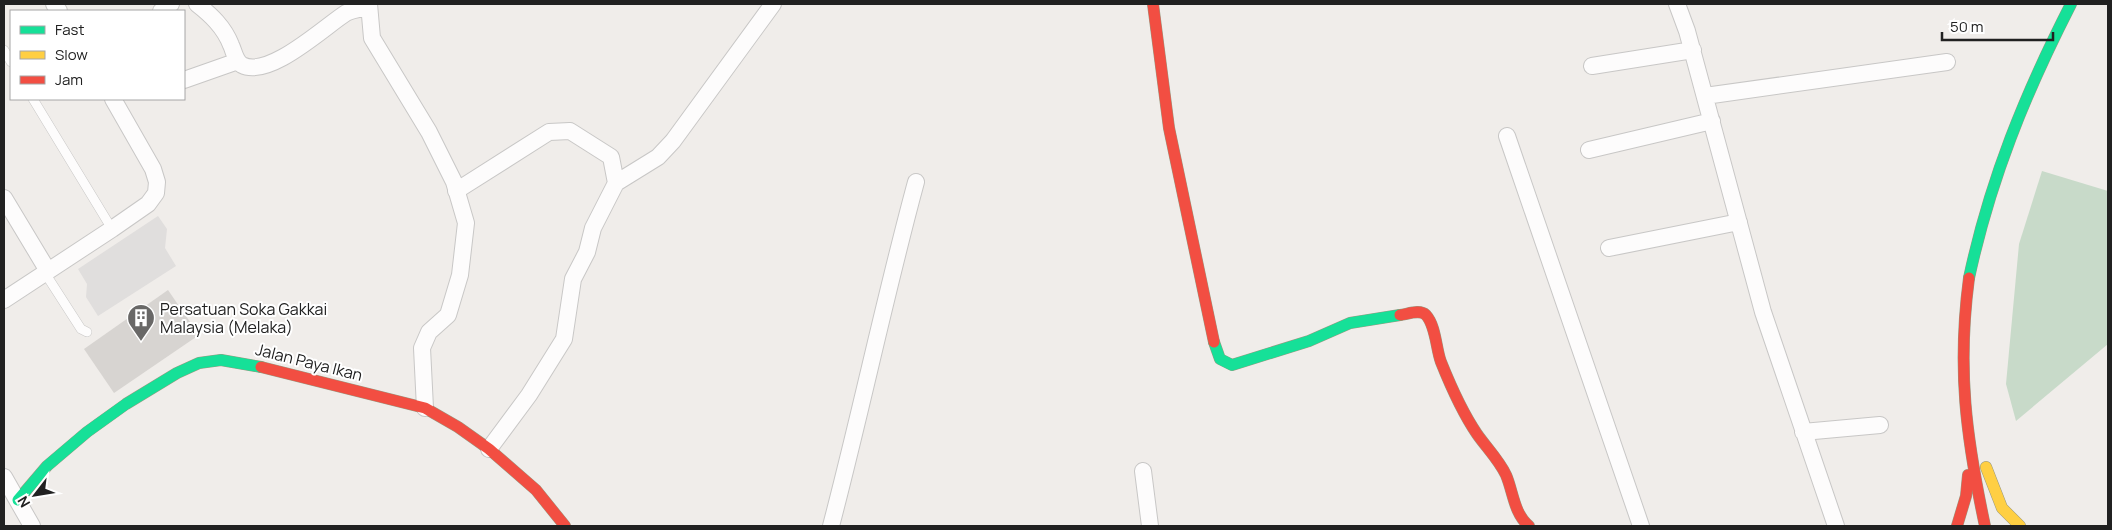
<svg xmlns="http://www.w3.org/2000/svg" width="2112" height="530" font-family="Manrope,sans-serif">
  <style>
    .cemetery { fill: #c8dac9 }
    .parking { fill: #e0dedd }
    .building { fill: #d7d4d1 }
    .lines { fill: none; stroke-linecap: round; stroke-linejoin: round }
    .lane-casing { stroke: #c8c7c6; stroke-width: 10 }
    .street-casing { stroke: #c8c7c6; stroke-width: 18 }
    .fast-casing { stroke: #999981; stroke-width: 12 }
    .slow-casing { stroke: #999981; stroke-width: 12 }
    .jam-casing { stroke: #999981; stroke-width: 12 }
    .lane { stroke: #fdfcfc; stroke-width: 9 }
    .street { stroke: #fdfcfc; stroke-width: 16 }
    .fast { stroke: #16e098; stroke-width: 11 }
    .slow { stroke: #ffcf43; stroke-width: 11 }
    .jam { stroke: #f24e42; stroke-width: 11 }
    .labels { text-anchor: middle; stroke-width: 4; stroke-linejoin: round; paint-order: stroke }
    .poi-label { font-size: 16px; fill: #212121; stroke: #fff; text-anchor: start }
    .street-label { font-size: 16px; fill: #212121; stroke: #fff }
  </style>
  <rect width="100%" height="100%" fill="#f0edea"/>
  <path class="cemetery" d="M2042,171l66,20v153l-92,77 -10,-37 13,-140z"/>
  <path class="parking" d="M158,216l9,13 -2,19 11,18 -78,50 -12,-19 1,-13 -9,-15z"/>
  <path class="building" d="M168,290l31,45 -85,58 -30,-44z"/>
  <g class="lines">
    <defs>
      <path id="lane" d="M4,50l7,12
        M33,99l79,130
        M45,273l36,56 6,3"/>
      <path id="street" d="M54,4l5,7
        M197,4c14,11 27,23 34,41 3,6 4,16 11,20 27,14 82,-38 104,-52 7,-4 14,-4 22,-5
        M369,4l3,34 57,94 25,50 12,41 -6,52 -12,40 -19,17 -7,16 3,60
        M1677,4l10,27 76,281 73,214
        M161,11l10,-7
        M1592,66l101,-16
        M184,80l54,-19
        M1705,96l242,-34
        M1507,136l134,390
        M1589,150l123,-29
        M616,183l42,-26 15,-16 100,-137
        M456,191l93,-59 21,-1 41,26 5,26 -23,45 -6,24 -14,27 -9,60 -35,56 -40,54
        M4,198l44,73
        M1609,248l130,-26
        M4,300l108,-71 36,-25 8,-11 1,-11 -4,-13 -40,-70
        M1803,432l77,-7
        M1143,471l7,55
        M4,477l28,49
        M831,526c30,-114 54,-230 85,-344"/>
      <path id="fast" d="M1969,278c21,-98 56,-184 102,-274
        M1214,342l6,17 12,6 77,-24 41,-18 50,-8
        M18,500l29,-34 40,-34 39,-28 51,-31 22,-10 22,-3 40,7"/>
      <path id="slow" d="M1986,467l16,41 18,18"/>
      <path id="jam" d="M1153,4l16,124 45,214
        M1969,278c-12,91 -3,159 16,248
        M1400,315c8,-1 20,-6 26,0 10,11 10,34 15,47 10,25 21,50 36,72 9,13 22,26 29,41 7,16 8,39 23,51
        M261,367l164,41 33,19 31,22 47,41 29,36
        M1957,526l9,-30 2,-21"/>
    </defs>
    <use href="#lane" class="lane-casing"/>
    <use href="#street" class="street-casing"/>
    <use href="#fast" class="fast-casing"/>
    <use href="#slow" class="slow-casing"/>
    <use href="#jam" class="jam-casing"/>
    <use href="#lane" class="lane"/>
    <use href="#street" class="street"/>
    <use href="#fast" class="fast"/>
    <use href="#slow" class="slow"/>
    <use href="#jam" class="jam"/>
  </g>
  <defs>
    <symbol id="building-pin" viewBox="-11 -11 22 30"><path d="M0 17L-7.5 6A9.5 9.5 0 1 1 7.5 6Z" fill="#696867" stroke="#fff"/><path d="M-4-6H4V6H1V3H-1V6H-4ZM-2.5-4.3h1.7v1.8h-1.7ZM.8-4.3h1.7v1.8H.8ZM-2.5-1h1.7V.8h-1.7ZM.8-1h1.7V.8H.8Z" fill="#fff"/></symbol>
  </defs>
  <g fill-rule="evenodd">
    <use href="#building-pin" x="125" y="302" width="32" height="43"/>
  </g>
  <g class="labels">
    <g class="poi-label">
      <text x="160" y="315">Persatuan Soka Gakkai<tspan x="160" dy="18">Malaysia (Melaka)</tspan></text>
    </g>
    <g class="street-label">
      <text transform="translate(309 362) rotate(14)" y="6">Jalan Paya Ikan</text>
    </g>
  </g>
  <rect width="2112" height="530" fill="none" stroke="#212121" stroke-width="10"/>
  <rect x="10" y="10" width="175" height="90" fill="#ffffff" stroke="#a6a6a6"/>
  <rect x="20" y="26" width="25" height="8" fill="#16e098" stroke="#a6a6a6"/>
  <text x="55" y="35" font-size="15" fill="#212121">Fast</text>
  <rect x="20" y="51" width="25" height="8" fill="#ffcf43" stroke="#a6a6a6"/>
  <text x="55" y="60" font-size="15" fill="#212121">Slow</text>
  <rect x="20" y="76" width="25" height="8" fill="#f24e42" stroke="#a6a6a6"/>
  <text x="55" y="85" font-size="15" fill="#212121">Jam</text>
  <g transform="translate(35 495) rotate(239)" stroke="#ffffff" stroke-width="4" paint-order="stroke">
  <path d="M0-4L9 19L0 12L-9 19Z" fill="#212121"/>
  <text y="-8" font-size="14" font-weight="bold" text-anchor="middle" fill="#212121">N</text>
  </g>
  <path d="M1942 32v8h111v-8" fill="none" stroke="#212121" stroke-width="2.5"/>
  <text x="1950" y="32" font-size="15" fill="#212121" stroke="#ffffff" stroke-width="4" paint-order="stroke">50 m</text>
</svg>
